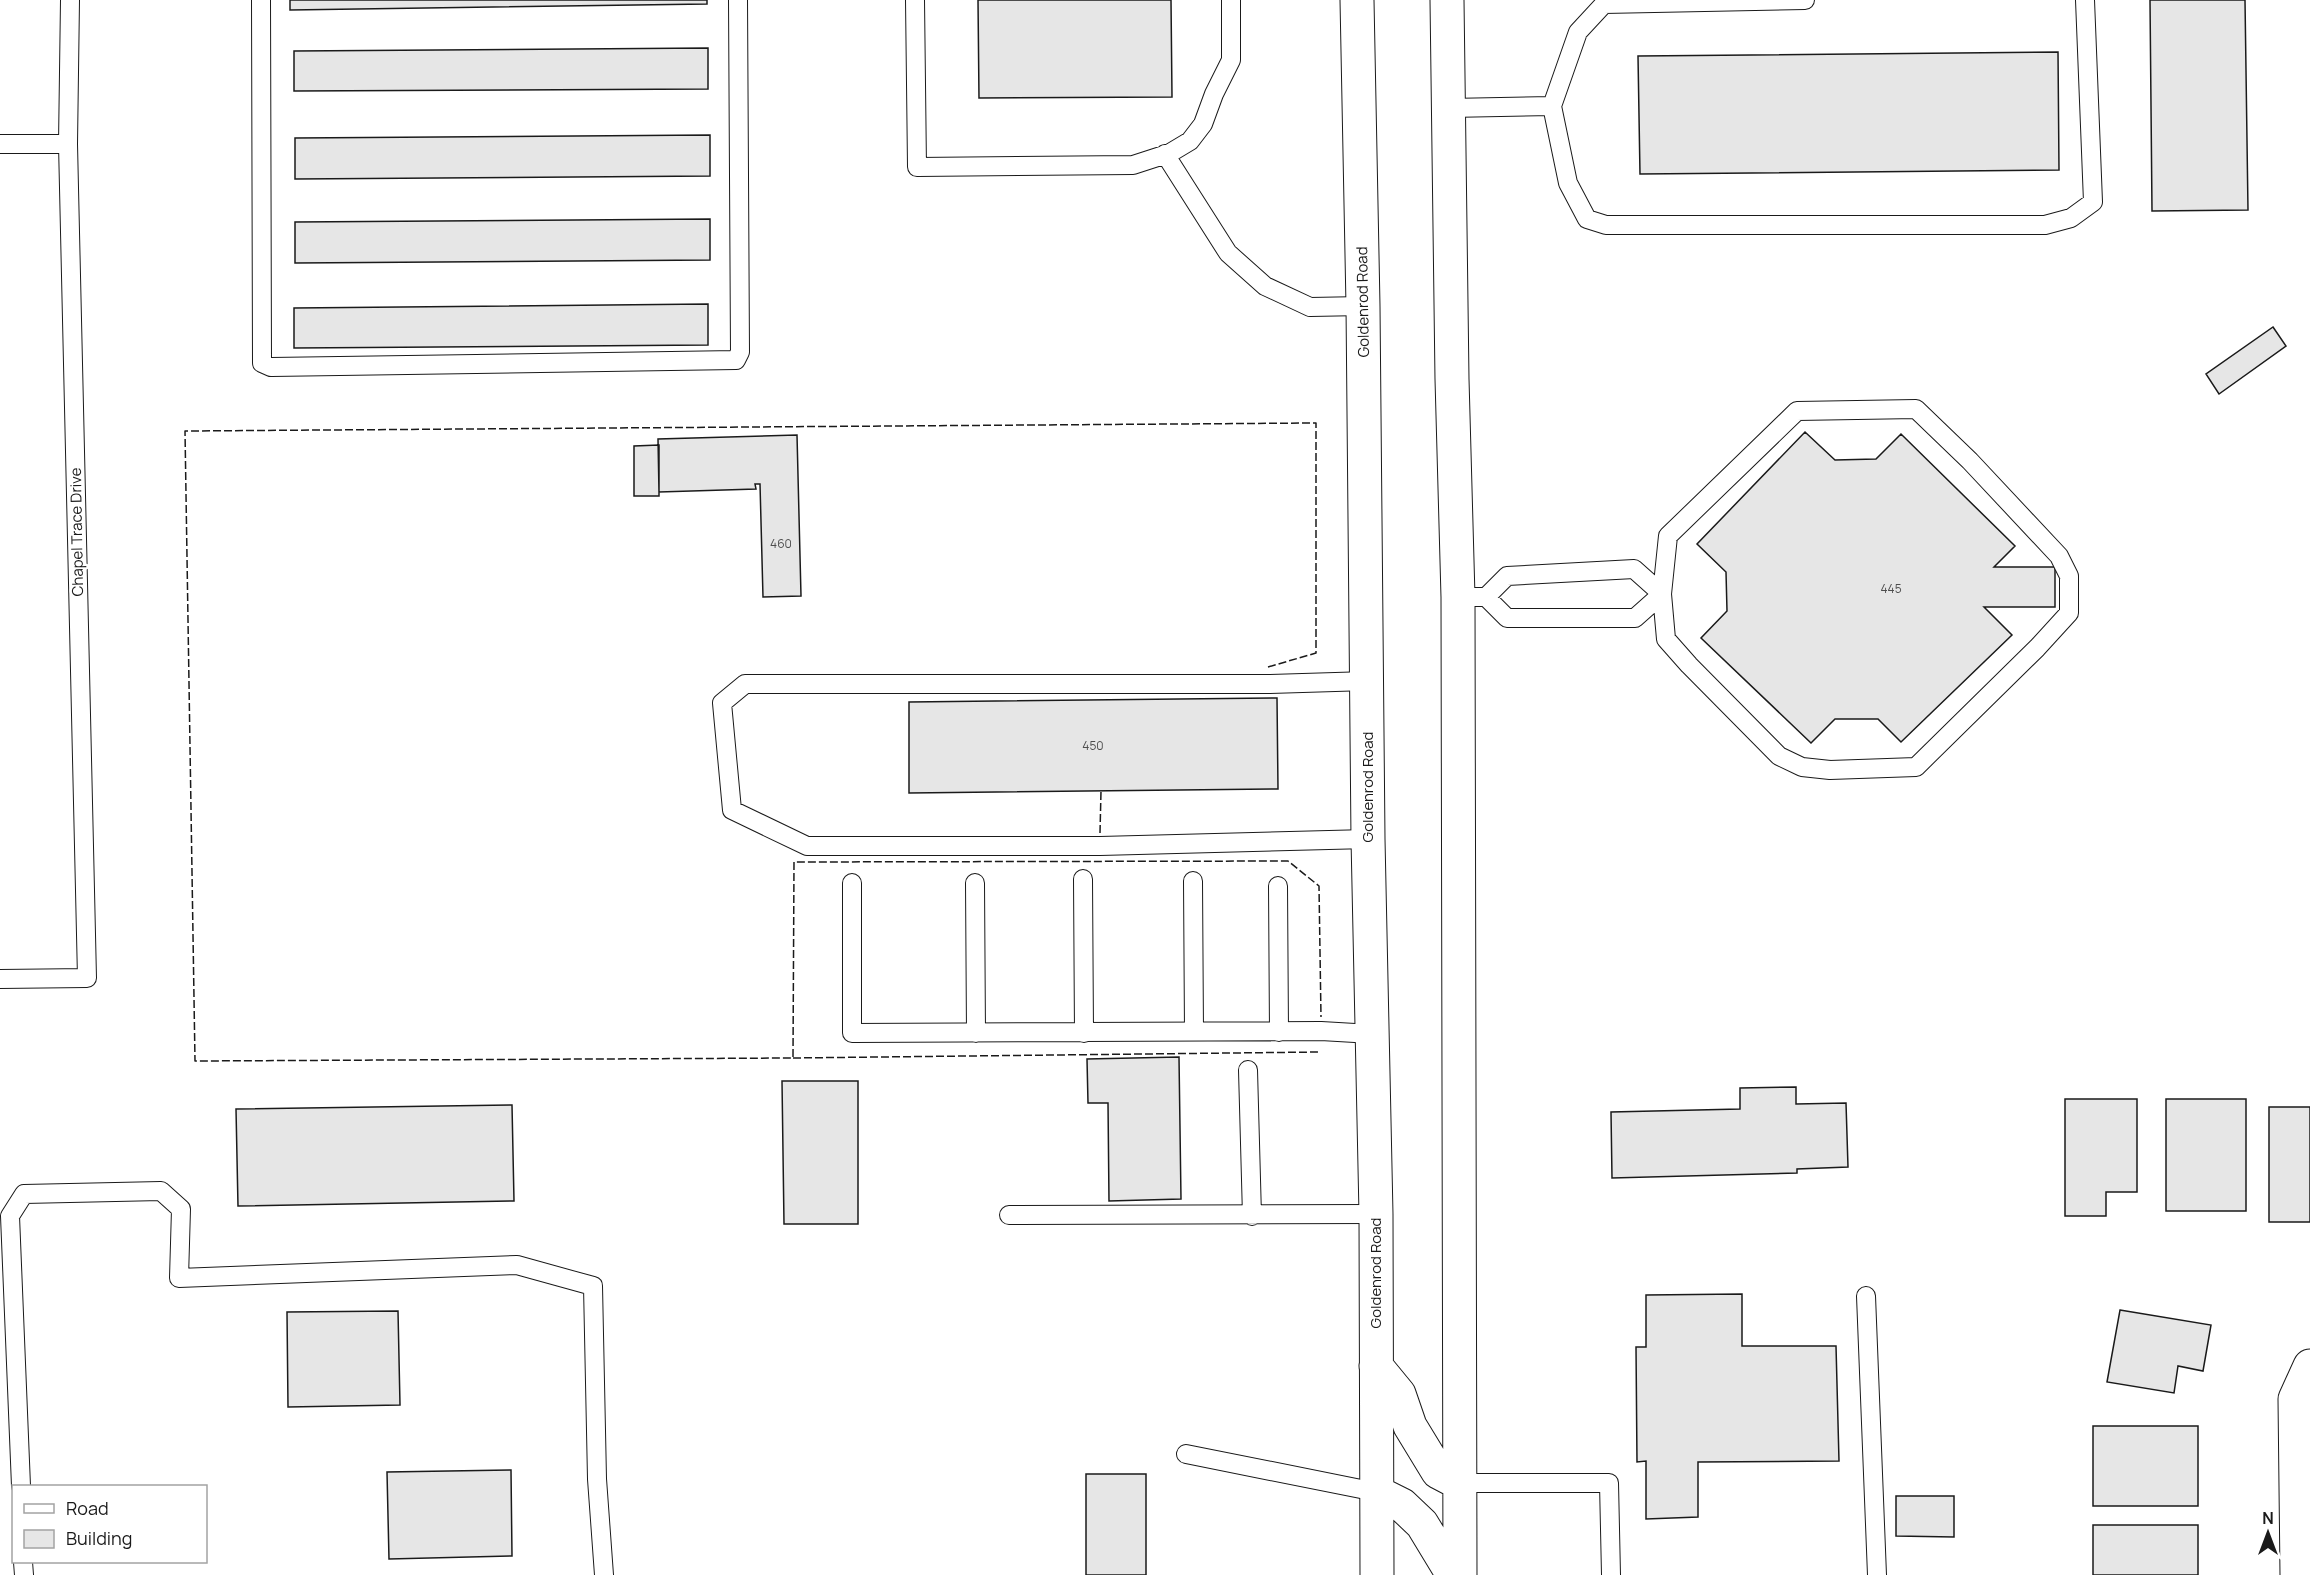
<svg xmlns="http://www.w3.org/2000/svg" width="2310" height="1575" font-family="Manrope,sans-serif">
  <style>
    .building { fill: #e6e6e6; stroke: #1a1a1a; stroke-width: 1.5 }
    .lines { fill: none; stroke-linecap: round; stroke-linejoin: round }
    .lane-casing { stroke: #1a1a1a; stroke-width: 20 }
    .street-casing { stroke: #1a1a1a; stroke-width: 35 }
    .secondary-casing { stroke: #1a1a1a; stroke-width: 35 }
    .lane { stroke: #fff; stroke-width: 18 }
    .street { stroke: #fff; stroke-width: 33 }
    .secondary { stroke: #fff; stroke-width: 33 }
    .fence { stroke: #1a1a1a; stroke-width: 1.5; stroke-dasharray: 8 3; stroke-linecap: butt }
    .labels { text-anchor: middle; stroke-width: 4.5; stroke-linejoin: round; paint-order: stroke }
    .number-label { font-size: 12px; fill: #4d4d4d }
    .street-label { font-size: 15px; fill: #1a1a1a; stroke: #fff }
  </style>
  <rect width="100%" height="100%" fill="#fff"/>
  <path class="building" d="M290,0h417v4l-417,6z
    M978,0h193l1,97 -193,1z
    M2150,0h95l3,210 -96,1z
    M708,48v41l-414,2v-40z
    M2058,52l1,118 -419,4 -2,-118z
    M710,135v41l-415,3v-41z
    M710,219v41l-415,3v-41z
    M708,304v41l-414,3v-40z
    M2273,327l13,19 -67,48 -13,-20z
    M1805,432l30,28 41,-1 25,-25 114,112 -21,21h61v40h-71l28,28 -111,107 -23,-23h-43l-24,24 -110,-105 26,-27 -1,-39 -29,-28z
    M797,435l4,161 -38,1 -3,-113h-5l1,5 -97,3 -1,-53z
    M659,445v51h-25v-50z
    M1277,698l1,91 -369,4v-91z
    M1179,1057l2,142 -72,2 -1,-98h-20l-1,-44z
    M782,1081h76v143h-74z
    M1796,1087v17l50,-1 2,64 -51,2v4l-185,5 -1,-66 129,-3v-21z
    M2065,1099h72v93h-31v24h-41z
    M2166,1099h80v112h-80z
    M512,1105l2,96 -276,5 -2,-97z
    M2269,1107h41v115h-41z
    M1742,1294v52h94l3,115 -141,1v55l-52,2v-58l-9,1 -1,-115h10v-52z
    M2120,1310l91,15 -8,46 -25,-5 -4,27 -67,-11z
    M398,1311l2,94 -112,2 -1,-95z
    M2093,1426h105v80h-105z
    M511,1470l1,86 -123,3 -2,-87z
    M1086,1474h60v101h-60z
    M1896,1496h58v41l-58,-1z
    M2093,1525h105v50h-105z"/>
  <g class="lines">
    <defs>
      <path id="lane" d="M261,0l1,363 9,4 465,-7 4,-8 -2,-352
        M915,0l2,167 216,-2 37,-12 20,-12 13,-17 11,-30 17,-34v-60
        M1552,106l26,-74 26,-28 201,-4
        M1449,108l103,-2 16,77 19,36 19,6h439l26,-7 22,-16 -8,-202
        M0,144h68
        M1165,154l63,99 37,33 45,21 53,-1
        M1916,409l54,52 89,95 10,20v37l-32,35 -121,119 -86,3 -28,-3 -23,-11 -90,-91 -23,-26 -4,-45 6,-58 129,-125z
        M1458,597h28l21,21h128l27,-24 -28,-25 -127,7 -21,21
        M1368,681l-100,3h-523l-23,19 10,107 75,36h293l268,-7
        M1083,879l1,154
        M1193,881l1,151
        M852,883v150l469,-2 51,3
        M975,883l1,150
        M1278,886l1,146
        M0,979l87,-1 -19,-834 2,-144
        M1248,1070l4,146
        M1009,1215l367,-1
        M1866,1296l11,279
        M1186,1454l190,38
        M1459,1483h150l2,92
        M21,1486l-11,-270 14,-22 137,-3 20,18 -2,69 338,-13 76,21 4,193 7,96
        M23,1562l1,13"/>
      <path id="street" d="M2297,1575l-2,-176 15,-33"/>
      <path id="secondary" d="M1357,0l6,306 5,533 8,375 1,361
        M1447,0l5,379 6,218 2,978
        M1376,1366l23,28 11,32 28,46 21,11
        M1376,1492l26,13 20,19 31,51"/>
    </defs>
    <use href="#lane" class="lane-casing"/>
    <use href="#street" class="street-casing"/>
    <use href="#secondary" class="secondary-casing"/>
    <use href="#lane" class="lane"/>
    <use href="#street" class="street"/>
    <use href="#secondary" class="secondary"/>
    <path class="fence" d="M1268,667l48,-14v-230l-1131,8 10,630 598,-3 1,-196 494,-1 31,25 2,131
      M1100,833l1,-42
      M793,1058l527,-6"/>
  </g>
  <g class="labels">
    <g class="number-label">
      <text x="781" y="548">460</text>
      <text x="1891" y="593">445</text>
      <text x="1093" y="750">450</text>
    </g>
    <g class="street-label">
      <text transform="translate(1363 302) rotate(-91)" y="5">Goldenrod Road</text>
      <text transform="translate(77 532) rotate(-91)" y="5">Chapel Trace Drive</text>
      <text transform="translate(1368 787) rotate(-90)" y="5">Goldenrod Road</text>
      <text transform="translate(1376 1273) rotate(-90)" y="5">Goldenrod Road</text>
    </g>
  </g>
  <rect x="12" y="1485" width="195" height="78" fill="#ffffff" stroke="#a3a3a3" stroke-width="1.5"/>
  <rect x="24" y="1504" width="30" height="9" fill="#ffffff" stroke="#a3a3a3" stroke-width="1.5"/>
  <text x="66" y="1515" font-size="18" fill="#1a1a1a">Road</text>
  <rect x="24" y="1530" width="30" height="18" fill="#e6e6e6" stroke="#a3a3a3" stroke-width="1.5"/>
  <text x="66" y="1545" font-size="18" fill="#1a1a1a">Building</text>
  <g transform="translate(2268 1533)" stroke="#ffffff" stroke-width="4.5" paint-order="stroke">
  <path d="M0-4.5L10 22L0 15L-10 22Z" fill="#1a1a1a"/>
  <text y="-9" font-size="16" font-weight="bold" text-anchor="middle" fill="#1a1a1a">N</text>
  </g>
</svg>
